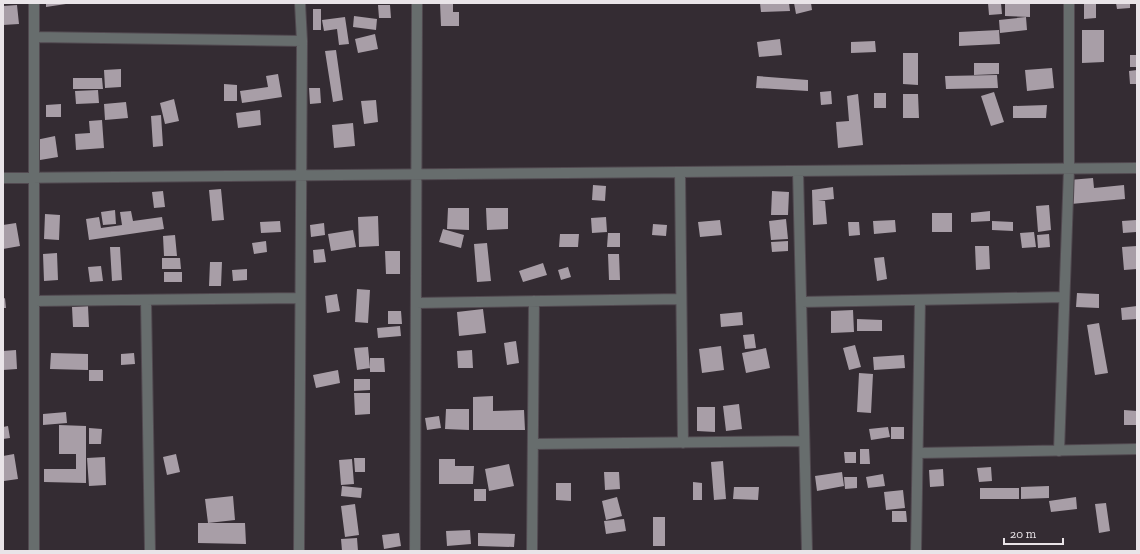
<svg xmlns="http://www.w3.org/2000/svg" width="1140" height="554" font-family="'Zilla Slab',serif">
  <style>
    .building { fill: #a89ea7 }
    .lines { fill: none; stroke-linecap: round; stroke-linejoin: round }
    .minor-casing { stroke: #514950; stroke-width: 12 }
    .minor { stroke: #676d6d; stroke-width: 10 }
  </style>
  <rect width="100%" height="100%" fill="#342c33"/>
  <path class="building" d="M46,3h20v1l-20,3z
    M440,3h13v9h6v14h-18z
    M760,3h29l1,8 -29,1z
    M794,3h17l1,7 -16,4z
    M988,3h13l1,11 -13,1z
    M1005,3h25v14l-25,-1z
    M1084,3h12v15l-12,1z
    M1116,3h14v5l-13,1z
    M17,5l2,19 -16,1v-19z
    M378,5h12l1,13h-12z
    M313,9h8v21h-8z
    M354,16l23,3 -1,11 -23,-3z
    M345,17l4,27 -10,1 -2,-16 -13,2 -2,-11z
    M1026,17l1,13 -27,3 -1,-13z
    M999,30l1,14 -41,2v-14z
    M1082,30h22v32l-22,1z
    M375,34l3,15 -20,4 -3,-14z
    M780,39l2,16 -23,2 -2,-15z
    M875,41l1,11 -25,1v-11z
    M336,50l7,50 -10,2 -8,-51z
    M903,53h15v32l-15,-1z
    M1130,55h7v12h-7z
    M974,63h25v11l-25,1z
    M1052,68l2,20 -27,3 -2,-21z
    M121,69v18l-16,1 -1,-18z
    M1137,70v14h-7l-1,-13z
    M278,74l4,23 -40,6 -2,-12 28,-4 -2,-11z
    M997,75l1,13 -52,1 -1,-13z
    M757,76l51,4v11l-52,-3z
    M73,78h29l1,11h-30z
    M224,84l13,1v16h-13z
    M309,88h11l1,15 -11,1z
    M98,90l1,13 -23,1 -1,-13z
    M831,91l1,13 -11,1 -1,-13z
    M994,92l10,30 -13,4 -10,-30z
    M874,93h12v15h-12z
    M858,94l5,51 -25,3 -2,-26 13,-1 -2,-25z
    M903,94h15l1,24h-16z
    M174,99l5,22 -14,3 -5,-21z
    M376,100l2,22 -14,2 -3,-23z
    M126,102l2,16 -23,2 -1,-16z
    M61,104v13h-15v-12z
    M1047,105l-1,13h-33v-12z
    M260,110l1,15 -23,3 -2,-15z
    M161,115l2,31 -10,1 -2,-31z
    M102,120l2,28 -28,2 -1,-16 15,-1 -1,-12z
    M353,123l2,23 -21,2 -2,-23z
    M55,136l3,21 -18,3 -4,-20z
    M1093,178l1,10 30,-3 1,14 -54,5 -2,-24z
    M593,185l13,1 -1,15 -13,-1z
    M833,187l1,12 -16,2h7l2,23 -14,1 -1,-35z
    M221,189l3,31 -12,1 -3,-31z
    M163,191l2,16 -11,1 -2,-16z
    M772,191l17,1 -1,23h-17z
    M1049,205l2,25 -13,2 -2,-26z
    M448,208h21v22l-22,-1z
    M486,208h22v21l-21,1z
    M115,210l1,14 -13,1 -2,-13z
    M131,211l2,10 29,-4 2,12 -75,11 -3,-21 13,-2 2,11 21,-3 -2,-13z
    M990,211v10l-19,1v-9z
    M932,213h20v19h-20z
    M45,214l15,1 -1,25 -15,-1z
    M378,216l1,30 -20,1 -1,-30z
    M606,217l1,15 -15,1 -1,-15z
    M786,219l2,20 -17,1 -2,-19z
    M720,220l2,15 -22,2 -2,-15z
    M895,220l1,12 -22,2 -1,-13z
    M1136,220v12l-13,1 -1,-12z
    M280,221l1,11 -20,1 -1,-11z
    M992,221l21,1v9l-21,-1z
    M848,222h11l1,13 -11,1z
    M16,223l4,23 -17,3v-24z
    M324,223l1,12 -14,2 -1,-12z
    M653,224l14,1 -1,11 -14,-1z
    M443,229l21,6 -3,13 -22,-6z
    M353,230l3,17 -25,4 -3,-17z
    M1034,232l2,15 -14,1 -2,-15z
    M608,233h12v14h-13z
    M560,234h19l-1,13h-19z
    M1049,234l1,13 -12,1 -1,-13z
    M175,235l2,21h-13l-1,-20z
    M266,241l1,11 -13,2 -2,-11z
    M788,241v10l-16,1 -1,-10z
    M487,243l4,38 -14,1 -3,-38z
    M975,246h14l1,23 -14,1z
    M1137,246v23l-13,1 -2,-23z
    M110,247h10l2,33 -10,1z
    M324,249l2,13 -12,1 -1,-13z
    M385,251h15v23h-14z
    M57,253l1,27 -14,1 -1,-27z
    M608,254h11l1,26h-11z
    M884,257l3,22 -10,2 -3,-23z
    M162,258h18l1,11h-19z
    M210,262h12l-1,24h-12z
    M543,263l4,12 -24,7 -4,-11z
    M101,266l2,15 -13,1 -2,-15z
    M568,267l3,10 -10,3 -3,-10z
    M247,269v11l-14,1 -1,-11z
    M164,272h18v10h-18z
    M357,289l13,1 -2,33 -13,-1z
    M1077,293l22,1v14l-23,-1z
    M337,294l3,17 -13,2 -2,-17z
    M5,298l1,10h-3v-9z
    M88,306l1,21h-16l-1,-20z
    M1137,306v13l-15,1 -1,-12z
    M483,309l3,24 -27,3 -2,-24z
    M853,310l1,22 -23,1v-22z
    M388,311h13l1,13h-14z
    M742,312l1,13 -22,2 -1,-13z
    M857,319l25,1v11h-25z
    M1099,323l9,50 -13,2 -8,-50z
    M400,326l1,10 -23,2 -1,-10z
    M754,334l2,14 -11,1 -2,-14z
    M516,341l3,22 -12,2 -3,-22z
    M855,345l6,22 -12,3 -6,-22z
    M721,346l3,24 -22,3 -3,-24z
    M368,347l2,21 -13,2 -3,-22z
    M766,348l4,20 -24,5 -4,-20z
    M16,350l1,19 -14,1v-19z
    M472,350l1,18h-15l-1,-17z
    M51,353l37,1v16l-38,-1z
    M134,353l1,11 -14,1v-11z
    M904,355l1,13 -31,2 -1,-13z
    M370,358h14l1,14h-15z
    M89,370h14v11h-14z
    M338,370l2,13 -24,5 -3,-13z
    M859,373l14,1 -2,39 -14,-1z
    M354,379h16v11l-16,1z
    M354,393h16v21l-15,1z
    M493,396v15l31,-1 1,20h-52v-33z
    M739,404l3,25 -16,2 -3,-25z
    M697,407h18v25l-18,-1z
    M446,409h23v21l-24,-1z
    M1124,410l13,1v14h-13z
    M66,412l1,11 -24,2v-11z
    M439,416l2,12 -14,2 -2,-12z
    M59,425l27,1v57l-42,-1v-13h32v-15h-17z
    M8,426l2,12 -7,1v-12z
    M888,427l2,10 -19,3 -2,-11z
    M891,427h13v12h-13z
    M89,428l13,1 -1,15h-12z
    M860,449h9l1,15h-10z
    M844,452h12v11h-11z
    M14,454l4,25 -14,2 -1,-25z
    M176,454l4,18 -13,3 -4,-18z
    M105,457l1,28 -17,1 -2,-28z
    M354,458h11v14h-10z
    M352,459l2,25 -13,1 -2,-25z
    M439,459h16v7h19l-1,18h-34z
    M723,461l3,38 -12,1 -3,-38z
    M509,464l5,22 -25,5 -4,-22z
    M991,467l1,14 -13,1 -2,-14z
    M943,469l1,17 -14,1 -1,-17z
    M604,472h15l1,17 -15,1z
    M842,472l2,14 -27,5 -2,-15z
    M883,474l2,12 -17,2 -2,-11z
    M844,477h13v11l-12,1z
    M693,482l9,1v17h-9z
    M556,483h15v18l-15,-1z
    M342,486l20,2 -1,10 -20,-2z
    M1049,486v12l-28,1v-12z
    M734,487h25l-1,13 -25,-1z
    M980,488h39v11h-39z
    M474,489h12v12h-12z
    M903,490l2,18 -19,2 -2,-18z
    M233,496l2,24 -27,3 -3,-24z
    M617,497l5,19 -16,4 -4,-19z
    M1076,497l1,12 -26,3 -2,-11z
    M1106,503l4,28 -11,2 -4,-29z
    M355,504l4,31 -14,2 -4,-31z
    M892,511h14l1,11h-15z
    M653,517h12v29h-12z
    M624,519l2,12 -20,3 -2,-13z
    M198,523h47l1,21 -48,-1z
    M470,530l1,14 -24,2 -1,-15z
    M399,533l2,13 -17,3 -2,-14z
    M478,533l37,1 -1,13 -36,-1z
    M357,538l1,13h-16l-1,-12z"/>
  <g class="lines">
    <defs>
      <path id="minor" d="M34,37l268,4
        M798,171l9,380
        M680,172l3,271
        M3,178l1134,-10
        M146,300l4,251
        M34,301l266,-3
        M801,302l263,-5
        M416,303l265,-4
        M533,444l271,-3
        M1059,451l10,-282v-166
        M918,453l219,-4
        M34,551v-548
        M299,551l3,-510 -2,-38
        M415,551l2,-548
        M532,551l2,-250
        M916,551l4,-251"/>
    </defs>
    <use href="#minor" class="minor-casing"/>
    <use href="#minor" class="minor"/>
  </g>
  <rect width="1140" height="554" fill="none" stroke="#e9e4e8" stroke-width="8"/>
  <path d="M1004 538v6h59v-6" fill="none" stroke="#e9e4e8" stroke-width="2"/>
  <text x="1010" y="538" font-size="12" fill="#e9e4e8" stroke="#342c33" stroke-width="3" paint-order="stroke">20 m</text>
</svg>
